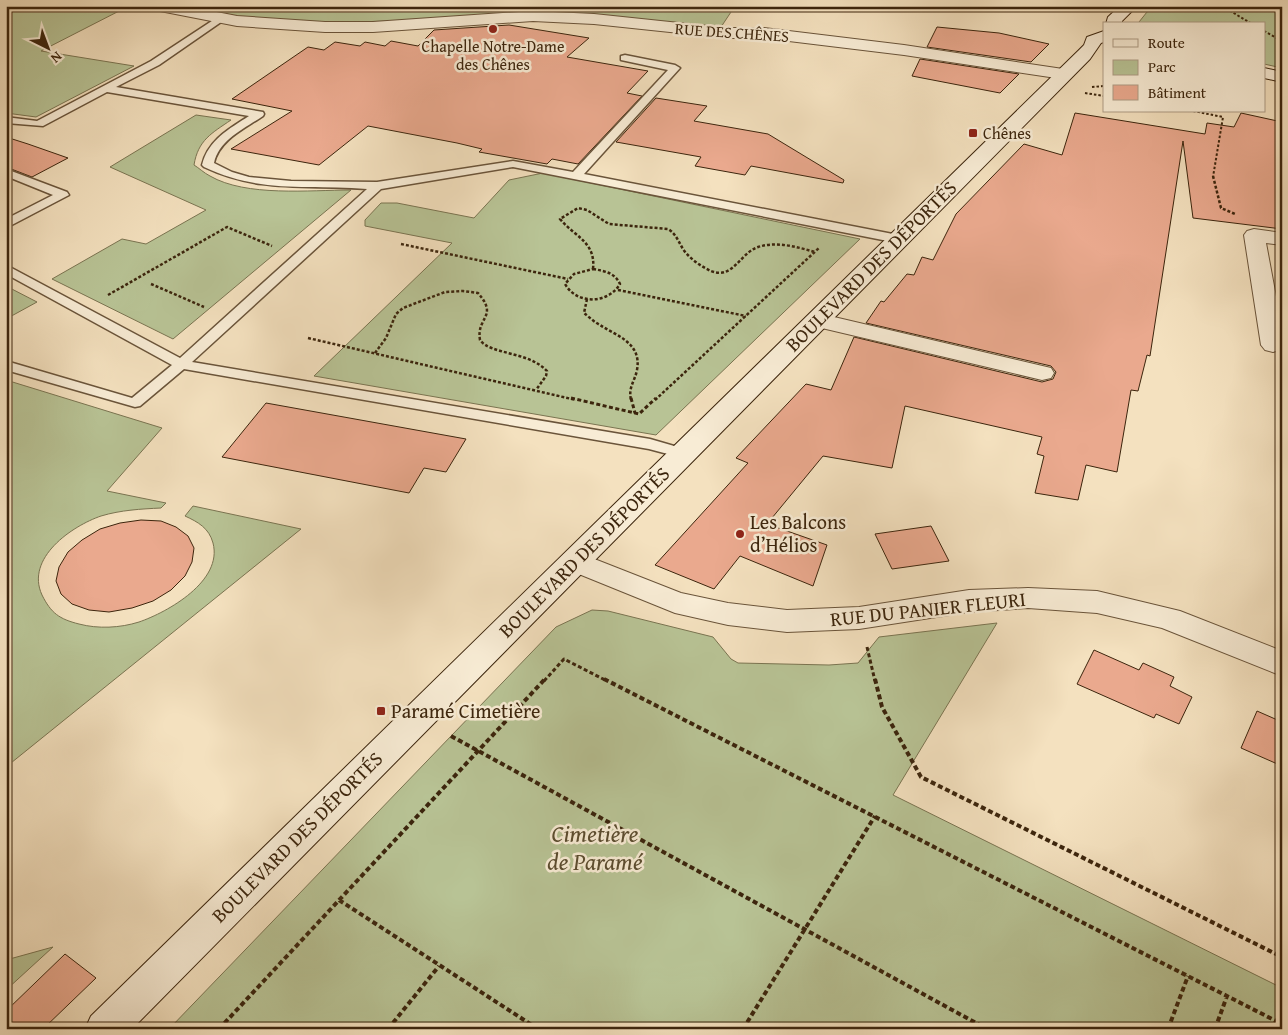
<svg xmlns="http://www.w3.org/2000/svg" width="1288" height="1035" font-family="'Gentium Book Plus',serif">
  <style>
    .green { fill: #b8c395; stroke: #7a7451 }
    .building { fill: #eaa98e; stroke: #3c250d }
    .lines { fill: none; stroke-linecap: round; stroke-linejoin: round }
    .service-casing { stroke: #6a543a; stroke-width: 3 }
    .minor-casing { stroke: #6a543a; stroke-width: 2 }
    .secondary-casing { stroke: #3c250d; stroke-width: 2 }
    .path-far3 { stroke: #3c250d; stroke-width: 2; stroke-dasharray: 2.5 2; stroke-linecap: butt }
    .path-far2 { stroke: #3c250d; stroke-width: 2.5; stroke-dasharray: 3 2; stroke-linecap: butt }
    .path-far1 { stroke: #3c250d; stroke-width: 3; stroke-dasharray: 4 2.5; stroke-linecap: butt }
    .path { stroke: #3c250d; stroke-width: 4; stroke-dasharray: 5 3; stroke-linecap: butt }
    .service { fill: #f8ecd5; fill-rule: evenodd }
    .minor { fill: #f8ecd5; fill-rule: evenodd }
    .secondary { fill: #f8ecd5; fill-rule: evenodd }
    .poi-dot { fill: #8f2418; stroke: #f8ecd5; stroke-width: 2 }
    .labels { text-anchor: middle; stroke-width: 5; stroke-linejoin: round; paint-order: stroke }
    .far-street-label { font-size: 16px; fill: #3c250d; stroke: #f8ecd5 }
    .far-poi-label { font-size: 16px; fill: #3c250d; stroke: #f8ecd5 }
    .street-label { font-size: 20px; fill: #3c250d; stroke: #f8ecd5 }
    .poi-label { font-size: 20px; fill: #3c250d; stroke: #f8ecd5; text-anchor: start }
    .near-park-label { font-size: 24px; font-style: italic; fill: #5b4c2f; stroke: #f8ecd5 }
  </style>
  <rect width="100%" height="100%" fill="#f4e1bf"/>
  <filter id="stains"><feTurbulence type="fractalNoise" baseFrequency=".004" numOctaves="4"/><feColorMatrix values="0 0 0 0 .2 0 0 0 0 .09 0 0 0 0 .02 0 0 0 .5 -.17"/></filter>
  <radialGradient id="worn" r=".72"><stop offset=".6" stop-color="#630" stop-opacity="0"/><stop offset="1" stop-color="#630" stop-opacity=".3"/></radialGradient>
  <path class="green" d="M27,6h79l17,3 -82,42 93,15 -98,51 -30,-4v-99z
    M172,6h563l-16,24 -130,-14 -277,7 -98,-9z
    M1159,6h123v62l-18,-4v-40h-124l-1,-2 8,-10z
    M196,115l35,5c-19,13 -33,20 -37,45 5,3 10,8 16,11 36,21 100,14 141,14l-178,149 -121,-60 70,-40 24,5 60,-34 -96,-43z
    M543,173l317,66 -204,196 -342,-59 138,-133 -87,-17v-6l16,-17h16l77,15 35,-38z
    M6,286l31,16 -31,17z
    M6,380l156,48 -55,63 59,12 -5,5c-20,1 -40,2 -60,8 -29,10 -76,42 -59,79 9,18 17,24 37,29 19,5 41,4 60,-2 29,-10 84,-41 74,-79 -4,-15 -15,-21 -28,-27l8,-10 108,23 -295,238z
    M592,610l16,1 105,26 18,22 7,4 91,2 29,-2 21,-26 118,-14 -104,172 389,193v41h-1113l387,-402z
    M53,947l-47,43v1v-31z"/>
  <path class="building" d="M509,25l80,13 -22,19 81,14 -21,22 15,3 -64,68 -26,-5 -5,5 -68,-12 3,-3 -25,-6 -89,-17 -49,39 -88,-16 61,-38 -60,-12 76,-52 16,3 11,-8 25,4 5,-4 20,4 6,-5 27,5 16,-16z
    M937,27l62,6 50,11 -18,18 -104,-15z
    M920,59l99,15 -19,19 -88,-17z
    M656,98l51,8 -13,15 74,13 76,46 -1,3 -92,-17 -6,9 -50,-9 6,-9 -85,-15z
    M1075,113l130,21 2,-11 27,4 7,-14 41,9v107l-89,-11 -10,-77 -33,215 -3,-1 -9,36 -7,-1 -14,82 -31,-7 -8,35 -43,-7 9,-37 -7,-2 5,-17 -137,-31 -13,62 -69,-12 -56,68 60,21 -14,41 -73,-30 -26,33 -59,-24 93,-102 -12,-5 70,-74 25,6 23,-53 188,45 11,-3 3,-7 -5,-6 -185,-43 15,-22 3,1 23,-28 7,1 8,-18 11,3 23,-46 68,-70 38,11z
    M6,137l22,7 40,14 -36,19 -26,-10z
    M266,403l200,36 -20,33 -22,-4 -15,25 -187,-36z
    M141,520l20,1 15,6 12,9 6,12 -2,14 -7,14 -14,14 -18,11 -21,7 -23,4 -20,-2 -17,-6 -11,-10 -5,-13 3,-14 9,-15 14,-12 18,-11 20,-6z
    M931,526l18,35 -57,8 -17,-35z
    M1094,650l45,20 4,-7 31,14 -4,9 22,11 -13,27 -23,-10 -2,4 -77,-34z
    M1257,711l25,11v44l-41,-18z
    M65,954l31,24 -53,51h-37v-18z"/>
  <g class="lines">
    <defs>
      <path id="service" d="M221,15l3,1v4l-65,45 -43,22 147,25 1,2 -1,2c-19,13 -44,24 -49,47l18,9 17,5 42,4 86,1 136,-21 60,11 95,-102 -47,-10v-4l4,-1 50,10 5,3 -96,106 314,61 6,4 -6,4 -385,-76 -132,22 -189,173 458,77 38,11 3,3 -3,3 -5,2 -34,-9 -465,-80 -44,37 -5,1 -129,-37v-9l126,37 40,-33 -166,-91v-9l174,93 187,-169c-60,-5 -106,5 -163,-22l-2,-2c6,-25 27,-36 47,-49l-142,-24 -64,34 -37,-3v-6l31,4 114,-60z
        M6,169l61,23 2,3 -63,33v-9l47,-24 -47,-19z"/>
      <path id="minor" d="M152,6h34l51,10 88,6h48l160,-11 61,3 133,14h37l140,17 159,24 6,1 3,4 -3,4 -6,1 -159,-24 -140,-17h-37l-133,-14 -61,-3 -160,11h-48l-88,-6 -77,-15 -6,-2z
        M1254,229l28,4v12l-16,-2 16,86v20l-9,3 -8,-2 -4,-5 -17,-110 3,-4z
        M817,313l234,55 3,5 -3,5 -9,2 -233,-55 -3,-5 3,-5z
        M574,551l107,42 47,10 59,7 72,-3 110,-17 59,-2 69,3 83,20 102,40v25l-120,-48 -65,-15 -69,-5 -59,4 -110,17 -72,3 -59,-7 -53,-12 -111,-45 -4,-7 4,-7z"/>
      <path id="secondary" d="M1120,6h17l-15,15v3h-16l2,-7z
        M1104,31v11l-3,1 -11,16 -958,970h-47l6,-13 987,-965 6,-6 3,-8z
        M1264,68l18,4v10l-18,-4z"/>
    </defs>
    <use href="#service" class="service-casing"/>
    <use href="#minor" class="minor-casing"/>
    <use href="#secondary" class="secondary-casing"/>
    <path class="path-far3" d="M1003,6h2
      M1222,6l30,18
      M1264,31l18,10
      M1092,87l12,-1
      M1085,93l19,3
      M1193,111l30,6 -10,60"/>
    <path class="path-far2" d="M1213,176l8,32 14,6
      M401,244l167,35
      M593,269c3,-27 -18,-32 -33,-50l18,-11 9,2 22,14 59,5c10,6 11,16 18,24 6,7 16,14 25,18 22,9 29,-18 47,-24 19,-6 39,0 57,5
      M593,269c12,2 22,4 27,15 -12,20 -43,21 -55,0l9,-10z
      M151,284l53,23
      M618,290l128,26
      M108,295l119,-68 45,19
      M587,299l-3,14c5,4 10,9 16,12 17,11 42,18 37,45 -2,11 -9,17 -6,30
      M308,338l268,62
      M375,353l11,-15 10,-24 7,-6 42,-16 18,-1 15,2c21,24 -2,24 2,47 11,15 48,11 67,31l-1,5 -10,14
      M655,400l164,-152"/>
    <path class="path-far1" d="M571,398l68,16 17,-16
      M631,398l4,15
      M867,647l8,34
      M544,681l20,-22 43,22"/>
    <path class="path" d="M604,679l678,345
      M875,679l7,28 39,70 361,180
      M451,736l536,293
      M339,900l199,129
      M219,1029l326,-350
      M388,1029l51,-63
      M743,1029l132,-213
      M1168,1029l20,-53
      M1215,1029l12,-33"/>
    <use href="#service" class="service"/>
    <use href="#minor" class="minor"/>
    <use href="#secondary" class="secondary"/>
  </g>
  <g class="poi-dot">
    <circle cx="493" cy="29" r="5"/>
    <rect x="968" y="128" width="10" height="10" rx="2.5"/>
    <circle cx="740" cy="534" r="5"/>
    <rect x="376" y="706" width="10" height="10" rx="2.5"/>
  </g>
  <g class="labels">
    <g class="far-street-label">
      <text transform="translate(732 32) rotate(4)" y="6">RUE DES CHÊNES</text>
    </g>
    <g class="far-poi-label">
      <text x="493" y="52">Chapelle Notre-Dame<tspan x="493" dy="18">des Chênes</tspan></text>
      <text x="983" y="139" text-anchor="start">Chênes</text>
    </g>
    <g class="street-label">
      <text transform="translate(871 266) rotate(-45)" y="7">BOULEVARD DES DÉPORTÉS</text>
      <text transform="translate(584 552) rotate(-45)" y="7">BOULEVARD DES DÉPORTÉS</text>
      <text transform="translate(928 609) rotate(-6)" y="7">RUE DU PANIER FLEURI</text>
      <text transform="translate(297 837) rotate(-45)" y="7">BOULEVARD DES DÉPORTÉS</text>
    </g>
    <g class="poi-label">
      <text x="750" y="529">Les Balcons<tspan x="750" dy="23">d’Hélios</tspan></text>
      <text x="391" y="718">Paramé Cimetière</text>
    </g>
    <g class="near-park-label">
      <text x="595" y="842">Cimetière<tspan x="595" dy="28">de Paramé</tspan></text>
    </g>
  </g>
  <rect width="1288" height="1035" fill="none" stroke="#f4e1bf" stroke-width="25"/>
  <rect x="8" y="8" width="1273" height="1020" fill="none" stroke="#3c250d" stroke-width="2.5"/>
  <rect x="12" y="12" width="1263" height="1010" fill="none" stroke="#3c250d"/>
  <rect x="1103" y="22" width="162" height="90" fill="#f8ecd5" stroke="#ad9c85"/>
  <rect x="1113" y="39" width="25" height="8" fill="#f8ecd5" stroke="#ad9c85"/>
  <text x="1148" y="48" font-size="15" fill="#3c250d">Route</text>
  <rect x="1113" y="60" width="25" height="15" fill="#b8c395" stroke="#ad9c85"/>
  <text x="1148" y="72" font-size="15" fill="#3c250d">Parc</text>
  <rect x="1113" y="85" width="25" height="15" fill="#eaa98e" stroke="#ad9c85"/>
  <text x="1148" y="98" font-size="15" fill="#3c250d">Bâtiment</text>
  <g transform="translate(48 48) rotate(138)" stroke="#f8ecd5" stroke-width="4" paint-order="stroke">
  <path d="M0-4L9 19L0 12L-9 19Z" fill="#3c250d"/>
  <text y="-8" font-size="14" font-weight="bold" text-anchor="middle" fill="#3c250d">N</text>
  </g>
  <rect width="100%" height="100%" filter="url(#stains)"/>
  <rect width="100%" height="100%" fill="url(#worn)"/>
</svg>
